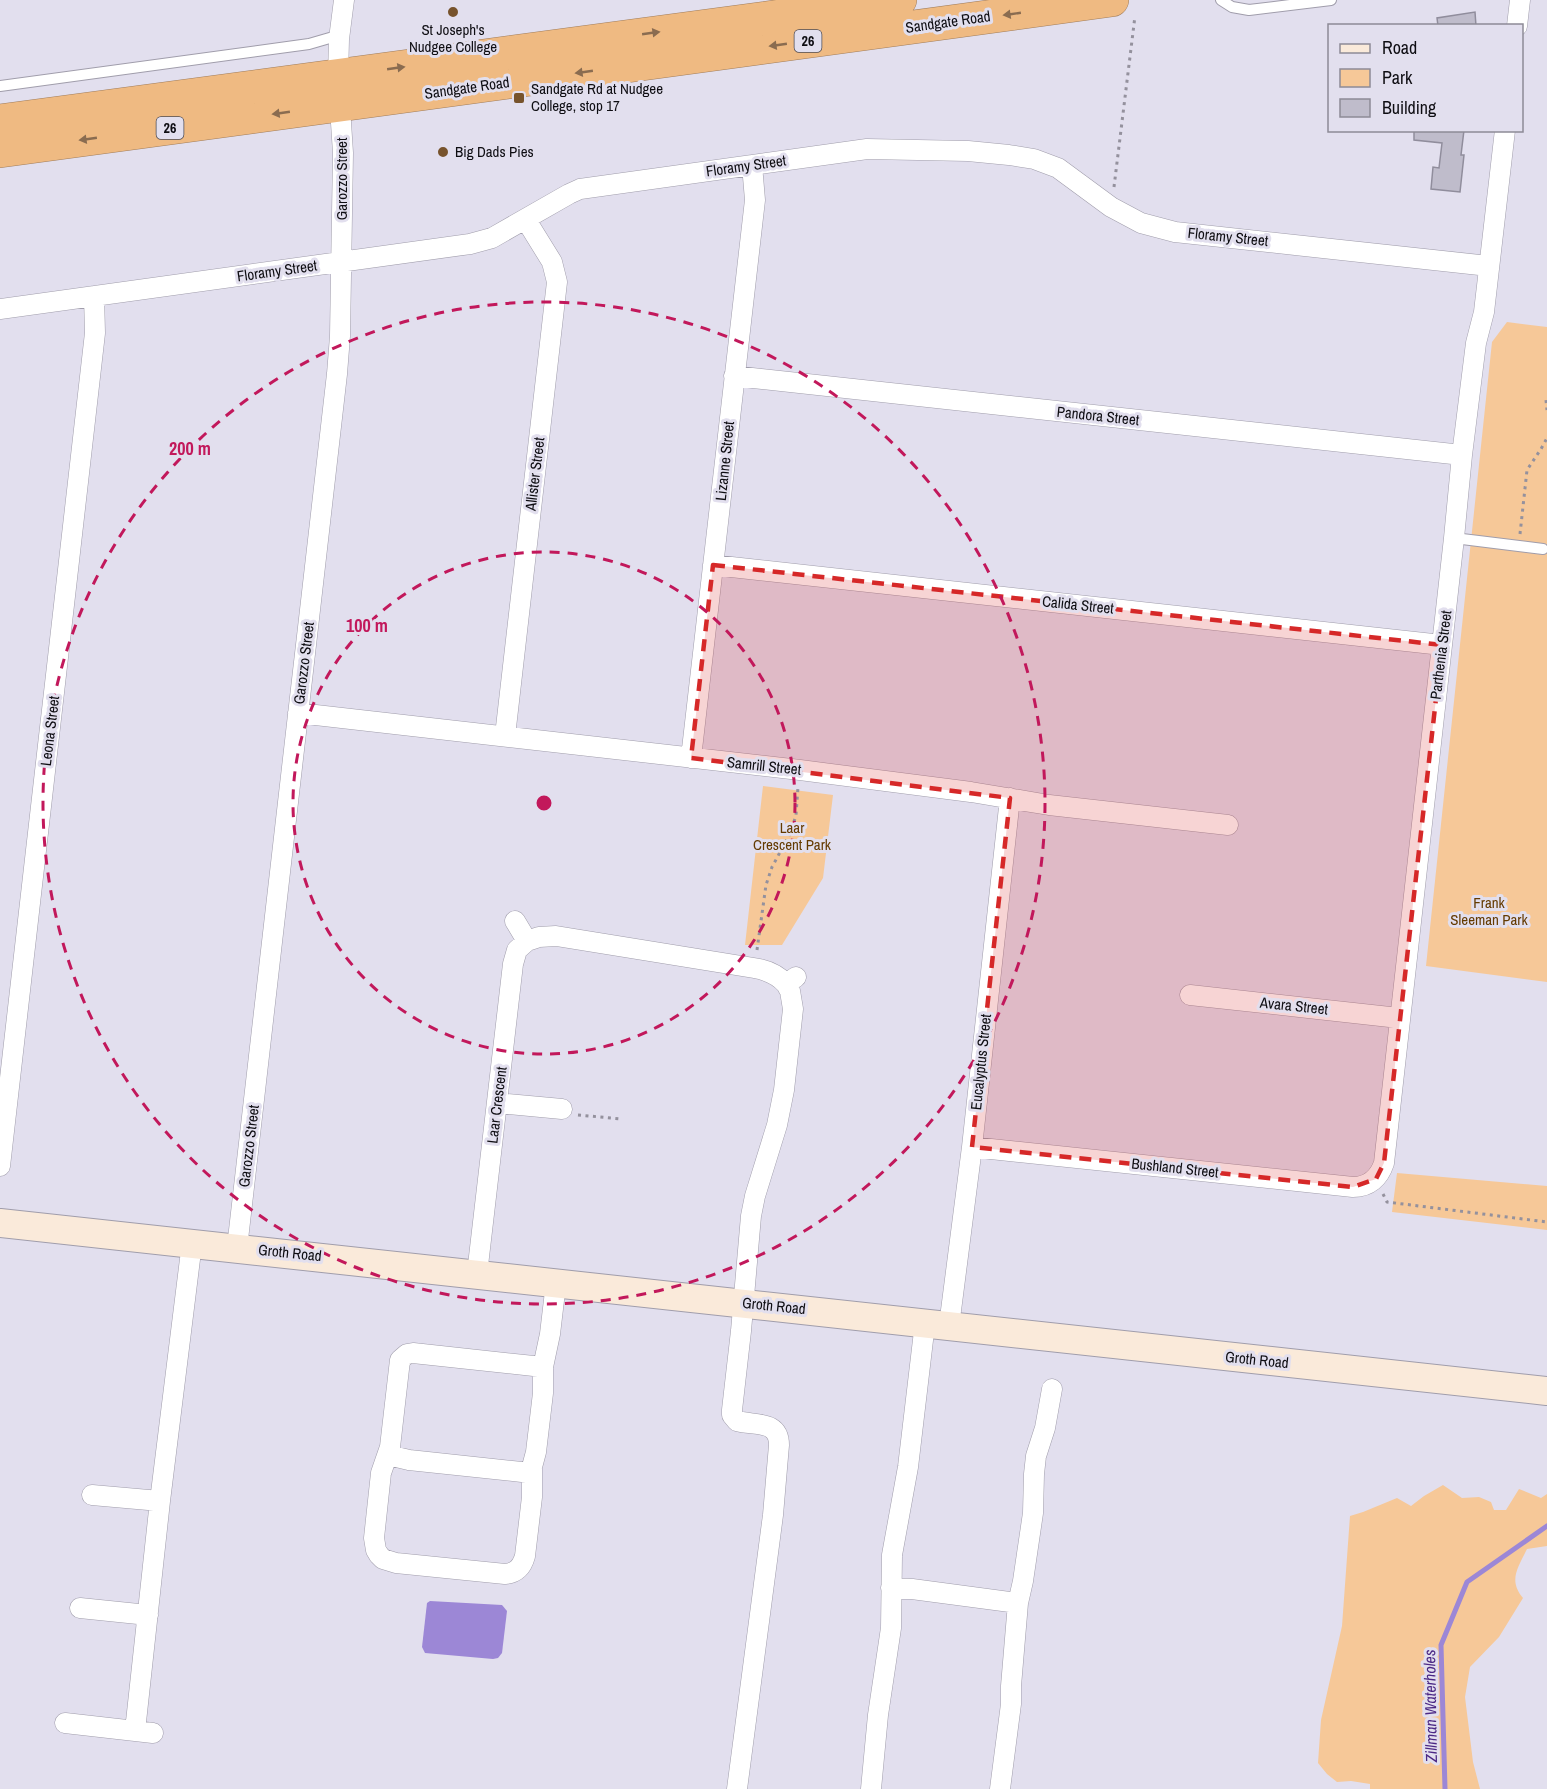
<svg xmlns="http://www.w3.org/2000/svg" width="1547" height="1789" font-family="'Archivo Narrow',sans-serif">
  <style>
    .green { fill: #f6c898 }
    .water { fill: #9c87d6 }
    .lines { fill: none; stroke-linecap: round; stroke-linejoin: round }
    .stream { stroke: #9c87d6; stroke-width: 5 }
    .building { fill: #bfbccb; stroke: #908d9c; stroke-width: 1.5 }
    .lane-casing { stroke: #a09dab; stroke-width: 12 }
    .street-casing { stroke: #a09dab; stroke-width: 21 }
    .secondary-casing { stroke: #a09dab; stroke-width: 30 }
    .highway-casing { stroke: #a07d5b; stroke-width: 34 }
    .path { stroke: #94919d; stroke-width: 3; stroke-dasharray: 3 4.5; stroke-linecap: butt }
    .lane { stroke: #fff; stroke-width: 10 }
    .street { stroke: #fff; stroke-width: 20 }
    .secondary { stroke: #faeada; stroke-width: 28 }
    .highway { stroke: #efba82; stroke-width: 33 }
    .oneway { fill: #8a6c50 }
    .marked { fill: #d62828; fill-opacity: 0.2; stroke: #d62828; stroke-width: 4.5; stroke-dasharray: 12 8; stroke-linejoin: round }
    .ring { fill: none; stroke: #c2185b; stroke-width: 3; stroke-dasharray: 10 8 }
    .poi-dot { fill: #77532c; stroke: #e2dfee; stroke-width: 2 }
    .labels { text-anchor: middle; stroke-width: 6; stroke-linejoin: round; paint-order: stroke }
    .shield { fill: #e2dfee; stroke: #4e4c54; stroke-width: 1.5 }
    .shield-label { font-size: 14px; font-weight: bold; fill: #0e0d12 }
    .street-label { font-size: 15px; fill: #0e0d12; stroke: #e2dfee }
    .poi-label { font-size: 15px; fill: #0e0d12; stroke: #e2dfee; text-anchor: start }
    .park-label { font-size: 15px; fill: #643a00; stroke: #e2dfee }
    .water-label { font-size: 16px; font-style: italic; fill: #4b2885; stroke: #e2dfee }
    .centre { fill: #c2185b; stroke: #e2dfee; stroke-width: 3 }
    .ring-label { font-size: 18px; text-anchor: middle; font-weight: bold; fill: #c2185b; stroke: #e2dfee; stroke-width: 6; stroke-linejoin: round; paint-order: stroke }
  </style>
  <rect width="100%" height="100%" fill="#e2dfee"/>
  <path class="green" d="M1507,322l40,5v655l-121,-16 66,-624z
    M763,786l70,9 -10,83 -41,67h-37z
    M1397,1173l150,13v44l-155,-18z
    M1443,1485l19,13 17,-1 12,5 3,8h12l13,-21 22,9 6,-4v52l-20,3c-9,19 -19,31 -4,49l-24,39 -29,30 -5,30 8,65 7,27h-110v-5l-19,-3 -14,1 -10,-8 -9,-11 3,-43 21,-94 8,-110 13,-4 34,-14 14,8 13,-10z"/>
  <path class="water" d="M430,1601l72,4 5,6 -5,42 -4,5 -5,1 -68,-6 -3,-6 5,-44z"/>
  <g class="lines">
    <path class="stream" d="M1445,1789l-4,-144 26,-63 80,-56"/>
  </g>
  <path class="building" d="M1475,12l1,14h-38l-1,-8z
    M1414,130h50l-3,25h3l-4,37 -29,-3 2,-22 6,1 3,-25 -28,-3z"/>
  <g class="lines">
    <defs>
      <path id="lane" d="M1221,0l11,7 17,3 82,-10
        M0,86l309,-42 31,-9
        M1454,538l89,11"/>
      <path id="street" d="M1517,26l3,-26
        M0,309l470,-65 22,-6 77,-44 11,-5 287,-40 101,2 41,4 25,4 24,9 53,39 30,16 34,9 314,34
        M734,376l728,79
        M713,565l729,80
        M298,713l502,57 171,22 78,13 179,20
        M505,736l52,-454 -5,-20 -26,-42
        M691,758l64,-558 -3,-35
        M515,921l12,20 12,-4 17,-1 198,32c13,2 23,6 32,16
        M1190,995l209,23
        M497,1103l65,6
        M972,1147l381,40c16,0 26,-9 31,-24l70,-625 8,-83 14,-112 8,-31 21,-182
        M0,1166l95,-833 -1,-37
        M237,1248l100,-874 3,-38 3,-183 -5,-76 1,-38 5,-39
        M477,1274l36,-310 4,-14 10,-9
        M949,1326l23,-179 38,-349
        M543,1367l-130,-14 -6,1 -7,6 -10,87 -9,26 -7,65 2,12 3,5 4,4 13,4 109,11c11,-1 17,-7 20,-18l7,-59v-30l4,-15 7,-59v-26l7,-33 6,-51
        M388,1455l21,5 122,13
        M92,1495l68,6
        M891,1588l21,1 106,14
        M80,1608l68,7
        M65,1723l88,10
        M135,1731l25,-230 32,-258
        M737,1789l36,-274 6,-70c0,-25 -23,-19 -42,-24l-5,-6v-5l9,-79 10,-115 4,-20 22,-71 7,-35 9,-81 -3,-18 -4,-7 10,-7
        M871,1789l7,-74 13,-87 1,-73 16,-88 17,-144
        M1000,1789l11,-85v-18l7,-83 5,-22 10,-68 1,-39 2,-18 9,-28 7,-39"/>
      <path id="secondary" d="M0,1223l1547,168"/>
      <path id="highway" d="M0,121c300,-40 600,-81 900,-121
        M0,151l1112,-151"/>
    </defs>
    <use href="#lane" class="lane-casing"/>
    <use href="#street" class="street-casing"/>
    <use href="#secondary" class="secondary-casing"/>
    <use href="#highway" class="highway-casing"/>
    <path class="path" d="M1114,187l21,-171
      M1546,400l1,10
      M1520,534l7,-64 14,-21 6,-11
      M757,950l9,-65 6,-18 19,-35 5,-17 2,-28
      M578,1115l44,4
      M1383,1194l4,8 160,20"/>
    <use href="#lane" class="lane"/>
    <use href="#street" class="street"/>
    <use href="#secondary" class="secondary"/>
    <use href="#highway" class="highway"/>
  </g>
  <defs><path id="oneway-solid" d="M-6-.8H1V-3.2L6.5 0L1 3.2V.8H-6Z" transform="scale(1.5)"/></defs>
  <g class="oneway">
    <use href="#oneway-solid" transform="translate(1012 14) rotate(172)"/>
    <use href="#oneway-solid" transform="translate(651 33) rotate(-8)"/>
    <use href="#oneway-solid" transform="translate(778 45) rotate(172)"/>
    <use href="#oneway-solid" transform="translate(396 68) rotate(-8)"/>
    <use href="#oneway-solid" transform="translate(584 72) rotate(172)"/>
    <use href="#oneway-solid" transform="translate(281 113) rotate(172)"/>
    <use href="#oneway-solid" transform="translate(88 139) rotate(172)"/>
  </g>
  <path class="marked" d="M713,565l729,80 -58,518 -8,16 -23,8 -381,-40 38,-349 -319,-40z"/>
  <g class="ring">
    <circle cx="544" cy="803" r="251"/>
    <circle cx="544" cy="803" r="501"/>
  </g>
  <g class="poi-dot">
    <circle cx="453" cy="12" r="6"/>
    <rect x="513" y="92" width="12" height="12" rx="3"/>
    <circle cx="443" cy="152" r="6"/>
  </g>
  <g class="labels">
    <g class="shield">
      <rect x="794.5" y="30" width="27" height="22" rx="4.5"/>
      <rect x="156.5" y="117" width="27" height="22" rx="4.5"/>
    </g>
    <g class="shield-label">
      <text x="808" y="46">26</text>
      <text x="170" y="133">26</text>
    </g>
    <g class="street-label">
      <text transform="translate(948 22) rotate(-8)" y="5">Sandgate Road</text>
      <text transform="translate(467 88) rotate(-8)" y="5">Sandgate Road</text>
      <text transform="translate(746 166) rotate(-8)" y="5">Floramy Street</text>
      <text transform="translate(342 179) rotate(-90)" y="5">Garozzo Street</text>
      <text transform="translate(1228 237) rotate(6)" y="5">Floramy Street</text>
      <text transform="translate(277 271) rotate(-8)" y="5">Floramy Street</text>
      <text transform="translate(1098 416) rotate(6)" y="5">Pandora Street</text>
      <text transform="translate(725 461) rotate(-84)" y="5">Lizanne Street</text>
      <text transform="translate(535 474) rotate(-83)" y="5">Allister Street</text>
      <text transform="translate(1078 605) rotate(6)" y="5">Calida Street</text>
      <text transform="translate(1441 655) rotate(-83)" y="5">Parthenia Street</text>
      <text transform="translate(304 663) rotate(-83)" y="5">Garozzo Street</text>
      <text transform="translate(50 731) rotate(-83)" y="5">Leona Street</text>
      <text transform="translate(764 766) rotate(6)" y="5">Samrill Street</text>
      <text transform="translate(1294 1006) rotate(6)" y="5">Avara Street</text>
      <text transform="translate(981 1062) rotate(-84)" y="5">Eucalyptus Street</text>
      <text transform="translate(497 1105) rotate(-83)" y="5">Laar Crescent</text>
      <text transform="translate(249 1146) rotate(-83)" y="5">Garozzo Street</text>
      <text transform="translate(1175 1168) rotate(6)" y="5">Bushland Street</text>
      <text transform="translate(290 1253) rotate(6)" y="5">Groth Road</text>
      <text transform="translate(774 1306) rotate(6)" y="5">Groth Road</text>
      <text transform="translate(1257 1360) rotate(6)" y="5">Groth Road</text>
    </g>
    <g class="poi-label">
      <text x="453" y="35" text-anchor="middle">St Joseph's<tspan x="453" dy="17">Nudgee College</tspan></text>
      <text x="531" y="94">Sandgate Rd at Nudgee<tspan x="531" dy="17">College, stop 17</tspan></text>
      <text x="455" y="157">Big Dads Pies</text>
    </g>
    <g class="park-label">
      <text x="792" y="833">Laar<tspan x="792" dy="17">Crescent Park</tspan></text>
      <text x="1489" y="908">Frank<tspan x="1489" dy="17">Sleeman Park</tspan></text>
    </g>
    <g class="water-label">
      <text transform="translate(1430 1706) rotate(-91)" y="6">Zillman Waterholes</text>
    </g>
  </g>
  <circle cx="544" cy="803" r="9" class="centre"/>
  <g class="ring-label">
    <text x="190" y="455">200 m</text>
    <text x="367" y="632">100 m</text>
  </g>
  <rect x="1328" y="24" width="195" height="108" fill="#e2dfee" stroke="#8d8b96" stroke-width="1.5"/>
  <rect x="1340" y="44" width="30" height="9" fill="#faeada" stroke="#8d8b96" stroke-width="1.5"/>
  <text x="1382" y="54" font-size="18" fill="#0e0d12">Road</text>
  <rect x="1340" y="69" width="30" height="18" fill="#f6c898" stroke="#8d8b96" stroke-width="1.5"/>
  <text x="1382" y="84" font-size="18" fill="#0e0d12">Park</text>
  <rect x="1340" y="99" width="30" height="18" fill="#bfbccb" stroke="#8d8b96" stroke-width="1.5"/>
  <text x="1382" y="114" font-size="18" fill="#0e0d12">Building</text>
</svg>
